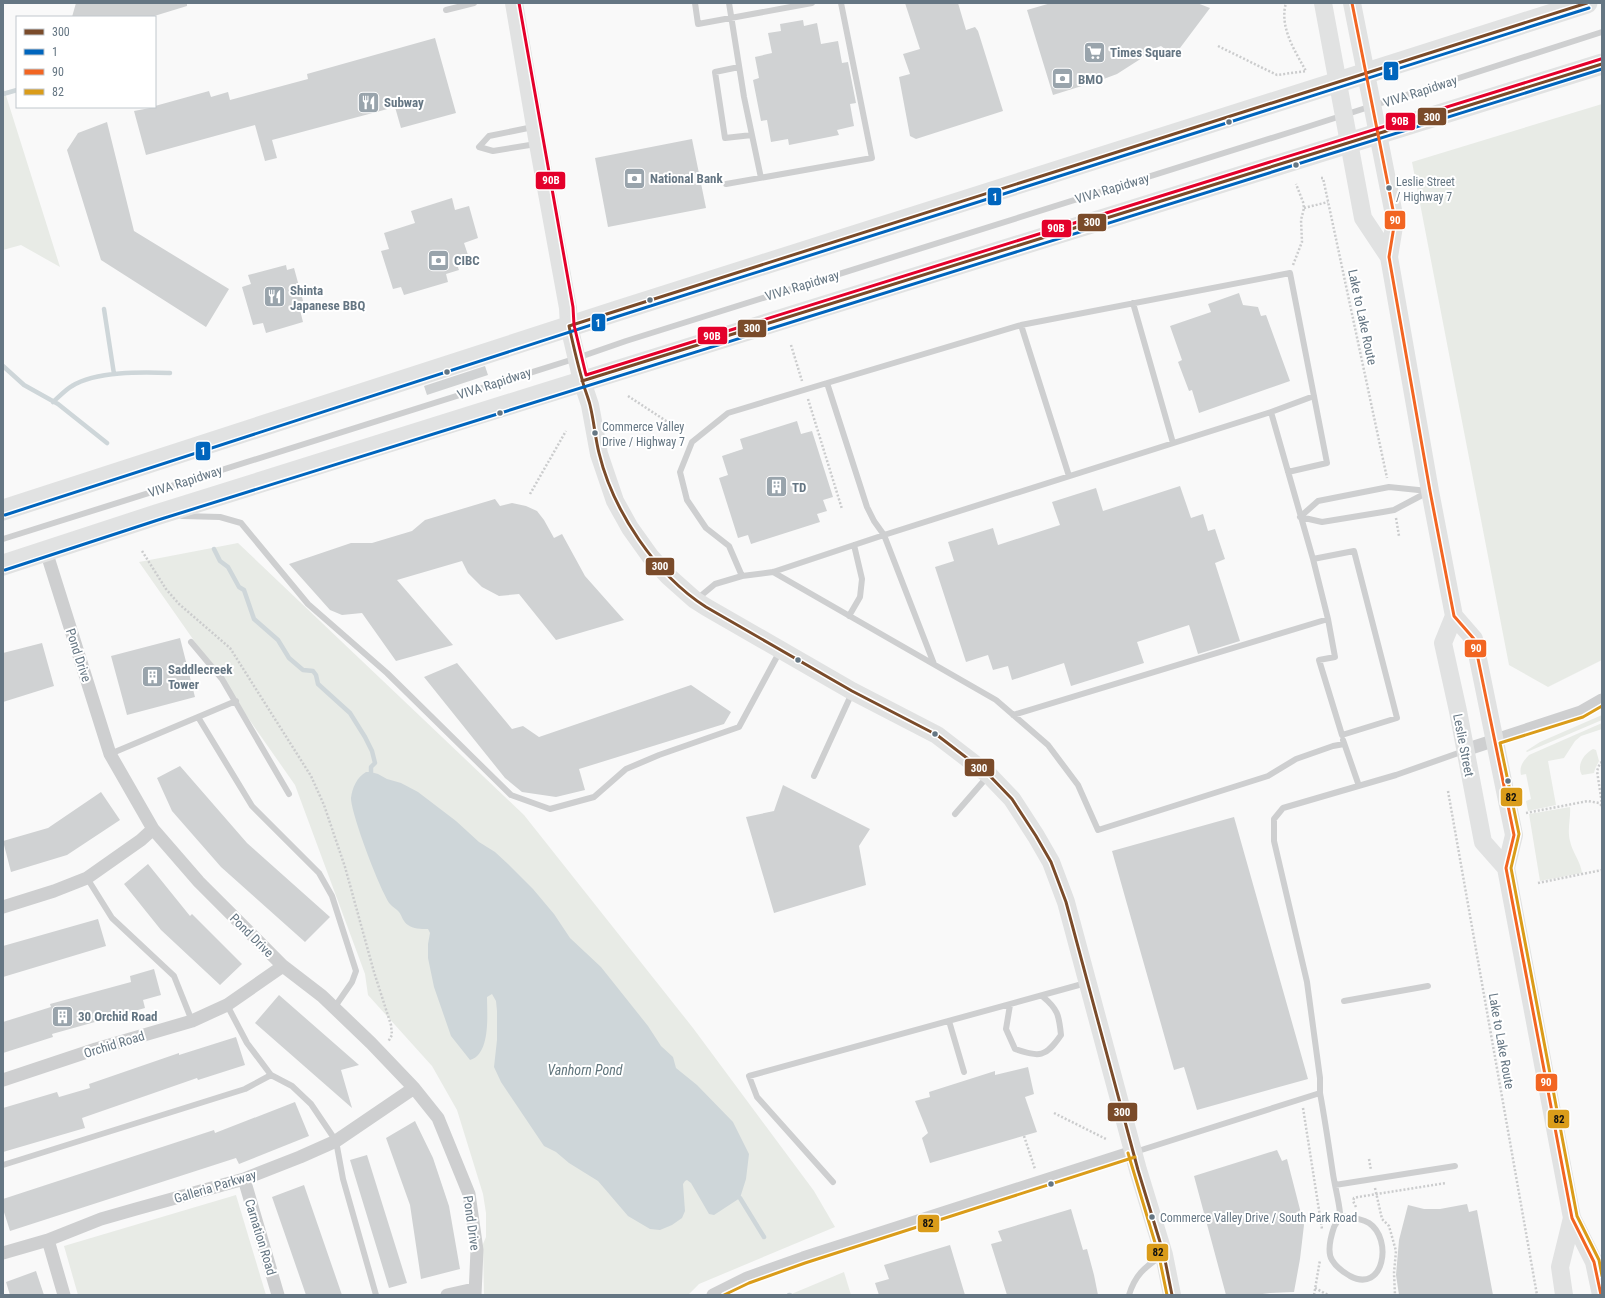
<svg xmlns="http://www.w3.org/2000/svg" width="1605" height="1298" font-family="'Roboto Condensed',sans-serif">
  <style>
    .green { fill: #e8ebe6 }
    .water { fill: #ced6d9 }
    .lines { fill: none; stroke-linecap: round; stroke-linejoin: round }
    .stream { stroke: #ced6d9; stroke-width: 4.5 }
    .building { fill: #d0d2d3 }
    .path { stroke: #cbcccd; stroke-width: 2.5; stroke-dasharray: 2 2; stroke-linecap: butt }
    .lane { stroke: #cecfd0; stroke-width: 6 }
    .street { stroke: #cecfd0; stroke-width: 13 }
    .secondary { stroke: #e1e2e2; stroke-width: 18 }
    .primary { stroke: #e1e2e2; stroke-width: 21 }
    .bus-1-casing { stroke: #fff; stroke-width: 6 }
    .bus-2-casing { stroke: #fff; stroke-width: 6 }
    .bus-3-casing { stroke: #fff; stroke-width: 6 }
    .bus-4-casing { stroke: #fff; stroke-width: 6 }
    .bus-5-casing { stroke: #fff; stroke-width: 6 }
    .bus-1 { stroke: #7a4b2a; stroke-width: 3 }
    .bus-2 { stroke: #0065bd; stroke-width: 3 }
    .bus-3 { stroke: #f26522; stroke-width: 3 }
    .bus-4 { stroke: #da9c1a; stroke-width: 3 }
    .bus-5 { stroke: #e4002b; stroke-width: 3 }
    .bus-dot { fill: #657683; stroke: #fff; stroke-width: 1.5 }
    .labels { text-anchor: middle; stroke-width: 4; stroke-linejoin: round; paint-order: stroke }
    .bus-label { font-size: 12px; fill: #657683; stroke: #fff; text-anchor: start }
    .poi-label { font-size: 13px; font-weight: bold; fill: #657683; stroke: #fff; text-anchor: start }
    .street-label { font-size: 13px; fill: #657683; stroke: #fff }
    .water-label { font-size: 14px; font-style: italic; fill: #60757c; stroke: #fff }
    .line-badge { stroke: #fff; stroke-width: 1.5 }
    .badge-label { font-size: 11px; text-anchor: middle; font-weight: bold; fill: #fff }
    .pale-badge-label { font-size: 11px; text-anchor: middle; font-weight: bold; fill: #111 }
  </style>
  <rect width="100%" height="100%" fill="#f9f9f9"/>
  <path class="green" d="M3,86l57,181 -39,-22 -18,5z
    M1602,104v556l-54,27 -39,-22 -97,-503z
    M238,543l286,272 169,213 121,163 21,36 -136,57 -11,11h-204l-1,-51 3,-7v-24l-3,-19 -26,-84 -25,-44 -64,-71 -3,-21 -70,-189 -156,-223z
    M1602,715v5l-75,32 -1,-1 14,-9z
    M1602,723v6l-21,7 -6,5 -11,17 -16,3 8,44 -28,6 -2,-10 5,-2 -5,-25 -5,1c-2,-8 2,-14 8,-20z
    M1593,749l3,1 3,11 -4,8 -1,4 -12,2c-6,-10 2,-21 11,-26z
    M1570,807c1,11 -3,22 0,34 2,11 11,21 12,32l-42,8 -11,-67z
    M236,1195l30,100h-188l-14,-49z
    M844,1272l7,23h-62z"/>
  <path class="water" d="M366,772h5l7,2 9,5 14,4 17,9 38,29 23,21 16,10 13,12 25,25 21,25 16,24 31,29 47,59 13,20 12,11 3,11 21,17 36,37 16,32 -3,25 -6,19 -26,17 -5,-1 -18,-31 -4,-3 -2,1 -2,3 2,27 -3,7 -10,7 -12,5 -10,-1 -22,-13 -30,-35 -29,-18 -13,-11 -12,-6 -43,-64 -7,-15 3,-27v-29l-1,-10 -4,-7 -5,3c0,17 4,57 -17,63l-19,-24 -17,-49 -6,-29v-14l2,-11 -2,-4c-7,0 -15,0 -20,-4 -5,-3 -6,-9 -9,-13 -2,-3 -7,-5 -9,-8 -10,-14 -39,-90 -39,-106 1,-10 6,-21 15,-26z"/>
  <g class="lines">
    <path class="stream" d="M3,94l14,-4
      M104,309l10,65
      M3,366l21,19 34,19 49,39
      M53,402c6,-5 12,-12 19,-16 24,-15 70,-14 98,-13
      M214,549l6,12 8,6 11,20 5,3 10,29 24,21 11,18 14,12 10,1 3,4 2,9 32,29 15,24 7,14 3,12 -4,4v5
      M740,1198l24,39
      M789,1295h1"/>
  </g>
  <path class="building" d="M76,3h111v3l-36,11h-79z
    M905,3h53l8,27 9,-3 3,4 25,80 -87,28 -6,-3 -11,-59 11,-3 -7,-20 17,-5z
    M1051,3h146l13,5 -36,48 -13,-10 -8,3 -11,9 -25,16 -16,6 -48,15 -26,-85z
    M803,20l1,6 13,-3 4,21 17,-3 4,22 6,-1 8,41 -6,1 4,22 -17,4 2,5 -50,10 -1,-6 -17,3 -4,-22 -6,1 -8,-41 6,-2 -4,-21 17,-4 -4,-20 13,-2 -1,-7z
    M435,38l21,75 -55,15 -6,-21 -123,33 5,18 -12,3 -10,-36 -109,30 -12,-44 21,-4v-1l54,-15 2,6 17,-5 2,8 78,-21 -1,-5z
    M107,122l27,109 95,58 -23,38 -105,-67 -34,-110 11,-17z
    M692,139l14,69 -98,19 -13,-69z
    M452,198l3,12 14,-4 9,32 -14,5 4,12 -13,4 4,11 -13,4 2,8 -44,13 -3,-8 -8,2 -12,-38 8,-2 -5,-16 31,-10 -4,-12z
    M286,265l1,5 7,-2 11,40 -5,2 3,12 -37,11 -3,-10 -10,2 -11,-38 9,-3 -3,-9z
    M1239,293l4,12 15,2 3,9 5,-1 24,66 -91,32 -7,-23 -3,1 -11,-29 4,-2 -12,-34 41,-14 -3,-8z
    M485,366l3,9 -61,20 -3,-9z
    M797,421l4,13 11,-3 21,66 -10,3 4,11 -10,3 3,8 -69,22 -3,-9 -10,3 -19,-60 9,-3 -6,-19 21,-7 -3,-10z
    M1180,486l11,32 12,-4 5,17 7,-2 10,30 -10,4 25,78 -42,13 -9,-29 -52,17 7,21 -73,23 -7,-23 -52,17 -4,-14 -15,4 -5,-15 -22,7 -31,-95 19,-6 -6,-19 45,-14 5,17 62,-20 -8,-23 44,-14 7,23z
    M495,499l5,7 12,-3 14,3 11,5 7,9 10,18 8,-4 23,42 39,44 -68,20 -37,-46 -20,2 -17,-9 -14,-14 -6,-12 -65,19 56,65 -57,16 -34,-48 -20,2 -12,-5 -41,-46 62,-21h21l40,-12 13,-11z
    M180,638l15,59 -68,18 -16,-59z
    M42,643l12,43 -51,16v-49z
    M457,663l55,66 11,-3 16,11 152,-52 40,27 -7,12 -145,45 6,21 -29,7 -34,-5 -17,-14 -81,-101z
    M180,766l67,77 83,74 -25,25 -84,-75 -49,-56 -15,-33z
    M783,785l87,44 -11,17 7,39 -92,28 -28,-96 28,-6z
    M101,792l19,28 -53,35 -56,17 -8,-31 45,-13z
    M1234,817l74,262 -111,31 -13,-43 -10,3 -62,-219z
    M148,864l42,52 2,-2 50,50 -22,21 -59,-55 -37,-46z
    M98,919l8,27 -103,31v-31z
    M154,969l7,26 -18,5 2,8 -93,26 1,3 -50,16v-31l48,-15 -1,-3 81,-22 -1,-6z
    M279,995l80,70 -18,5 11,38 -97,-85z
    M236,1037l9,28 -47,15 -1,-2 -115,40 3,10 -82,24v-44l54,-16 2,5 31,-9 -1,-4 90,-31v2z
    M1028,1067l6,27 -9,3 12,35 -107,31 -8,-25 6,-5 -13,-32 15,-4 -1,-5 66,-21v4z
    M295,1102l14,34 -70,28 -3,-6 -226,73 -7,-22v-10l211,-69 1,3z
    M415,1121l18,37 16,48 11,63 -39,10 -11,-74 -24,-67z
    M1277,1150l5,11 5,-2 17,66 -4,34 -6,33 -24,1 -15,2h-29l-32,-119z
    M367,1155l40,128 -18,5 -39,-128z
    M304,1185l38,110h-36l-34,-98z
    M1467,1204l2,8 8,-2 16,85h-94l-3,-20 3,-35 9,-35 16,4h16z
    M1071,1209l12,41 4,-1 7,26 4,20h-91l-16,-51 11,-3 -4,-10z
    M950,1245l15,50h-86l-4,-12 14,-4 -5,-14z
    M36,1271l8,24h-34l-4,-13z"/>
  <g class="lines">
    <path class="path" d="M1218,46l59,29 29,-4c-11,-20 -27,-44 -20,-68
      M1321,178h2l64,300
      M1304,208l24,-6
      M1293,265l9,-23 -1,-22 3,-12 -1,-6 -7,-18
      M791,345l11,36
      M628,396l55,36
      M808,399l34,110
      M530,494l36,-63
      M1396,518l3,18
      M142,551l24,38 13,15 51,44 81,128 13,29 21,62 29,105 17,53 1,10 -4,7
      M1602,762l-2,1 -3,8 5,33
      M1448,791l89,504
      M1526,813l62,-12 11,2 3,3
      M1538,883l64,-13
      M1303,1108l19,121
      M1054,1113l52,26
      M1024,1136l11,33
      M1369,1159l2,11
      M1375,1188l7,31 7,7 7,25 -2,22 1,22
      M1356,1207l-3,-6 1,-3 4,-1 88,-14
      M1315,1288l13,7
      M1314,1295l6,-35"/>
    <path class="lane" d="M695,3l3,21 114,-21
      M729,3l15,94 17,81
      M446,10l28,-7
      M739,67l-24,5 10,66 27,-3
      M533,127l-44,9 -10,11 14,4 43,-7
      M726,184l146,-26 -31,-155
      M1133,303l40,140
      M1021,325l48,151
      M1271,412l43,-16
      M182,516l38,1 21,6 67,81 79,69 124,122 39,14 44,-12 32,-28 33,-14 80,-28 41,-76
      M1300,517l18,-16 71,-14 39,4
      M1300,517l22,5 61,-10 11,-2 34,-18
      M3,539l574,-181 49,-17 684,-215 292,-94
      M773,572l223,128 52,45 30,40 20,45 170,-54 28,-17 37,-13 11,-2
      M742,576l-13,-30 -23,-18 -19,-28 -7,-28 12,-30 36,-29 99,-30
      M697,599l18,-15 27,-8 31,-4 111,-37 387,-123 42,147 15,60 7,38 -16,3 23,75 55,-17 -43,-167 -41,8
      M849,616l11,-19 2,-18 -8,-34
      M191,642l31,37 67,115
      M934,664l-50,-129 -10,-14 -7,-14 -40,-124 194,-58 269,-52 37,190 -39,9
      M1013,715l315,-96
      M198,717l54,89 67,67 13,23 24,75 -4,11 -18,26
      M1343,740l16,46
      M110,754l126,-53
      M814,776l38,-83
      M955,814l33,-38
      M87,878l25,40 62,58 18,45
      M1344,1001l84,-15
      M227,1005l20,38 24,32 21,11 19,18 25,37 7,38 33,116
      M1010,1005l-4,24 9,20c25,8 30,9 46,-14 -2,-20 -3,-26 -19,-39
      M949,1021l15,51
      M1135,1152l185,-59
      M3,1165l242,-76 26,-14
      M833,1182l-76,-85 -8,-21 337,-93
      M1335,1185l120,-19
      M1340,1216c9,1 21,2 29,7 24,16 15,71 -19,53 -7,-4 -14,-9 -18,-16 -5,-8 -1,-24 2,-33 2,-4 6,-9 6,-14 -1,-12 -5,-26 -7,-39 -4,-27 -8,-54 -13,-81v-15l-13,-96 -33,-141v-22l9,-11 113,-33 68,-24
      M1129,1295c6,-20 15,-27 32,-39"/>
    <path class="street" d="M46,551l64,203 43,75 46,53 84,84 39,30 49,47 43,45 24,30 31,76 8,56 -2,45
      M1465,750l116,-38 21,-12
      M3,907l51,-16 33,-13 54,-38 12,-11
      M3,1080l93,-31 96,-28 35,-16 56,-39
      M244,1179l34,116
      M48,1240l16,55
      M3,1253l45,-13 53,-21 35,-10 108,-30 56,-22 36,-16 78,-53
      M447,1295l27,-6
      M713,1295l34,-17 56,-20 330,-106"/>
    <path class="secondary" d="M514,3l24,141 30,164 1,18 13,55 8,24 9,49 16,47 15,27 20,28 18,20 27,24 11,7 146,84 85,44 52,40 23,24 24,37 15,26 15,40 72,268 26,85 8,40
      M1323,3l40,215 26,39
      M1352,3l43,217 -6,37 41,234 24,125 20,23 40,196 -8,33 66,350 22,44 7,33
      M1454,616l-11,27 15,68 25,131 23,26
      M1564,1295l-4,-28 12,-49"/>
    <path class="primary" d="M3,510l614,-199 970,-308
      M3,565l153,-50 383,-120 1063,-331"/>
    <defs>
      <path id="bus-1" d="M582,381l1020,-317
        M1172,1295l-8,-40 -26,-85 -72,-268 -15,-40 -15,-26 -24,-37 -23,-24 -52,-40 -85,-44 -146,-84c-50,-32 -93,-96 -107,-154 -4,-16 -5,-32 -9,-48 -2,-8 -6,-17 -8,-26 -5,-17 -9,-35 -13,-53l1018,-323"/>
      <path id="bus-2" d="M5,515l614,-199 970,-308
        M5,570l153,-50 1444,-451"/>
      <path id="bus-3" d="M1352,3l43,217 -6,37 41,234 24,125 20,23 40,196 -8,33 66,350 22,44 7,33"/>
      <path id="bus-4" d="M1602,706l-19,11 -83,26 19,91 -8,34 66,348 22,44 3,16
        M1128,1153l31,103 8,39
        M724,1295l25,-12 56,-20 330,-106"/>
      <path id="bus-5" d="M519,3l54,304 1,18 12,50 1015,-316"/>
    </defs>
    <use href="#bus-1" class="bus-1-casing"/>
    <use href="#bus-2" class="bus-2-casing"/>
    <use href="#bus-3" class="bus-3-casing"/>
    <use href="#bus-4" class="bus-4-casing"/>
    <use href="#bus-5" class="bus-5-casing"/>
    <use href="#bus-1" class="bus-1"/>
    <use href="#bus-2" class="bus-2"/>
    <use href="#bus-3" class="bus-3"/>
    <use href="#bus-4" class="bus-4"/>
    <use href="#bus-5" class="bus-5"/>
  </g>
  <defs>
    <symbol id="supermarket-square" viewBox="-11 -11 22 22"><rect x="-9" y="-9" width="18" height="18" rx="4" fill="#99a4ac" stroke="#fff"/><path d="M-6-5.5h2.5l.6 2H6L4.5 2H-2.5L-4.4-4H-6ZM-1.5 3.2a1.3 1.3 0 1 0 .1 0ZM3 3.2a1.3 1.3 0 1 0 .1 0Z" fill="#fff"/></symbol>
    <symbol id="bank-square" viewBox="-11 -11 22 22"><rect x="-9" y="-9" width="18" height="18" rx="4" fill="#99a4ac" stroke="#fff"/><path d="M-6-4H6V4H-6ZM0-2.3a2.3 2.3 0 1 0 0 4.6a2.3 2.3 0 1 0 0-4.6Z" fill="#fff"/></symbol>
    <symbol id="restaurant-square" viewBox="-11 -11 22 22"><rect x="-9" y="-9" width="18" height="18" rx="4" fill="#99a4ac" stroke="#fff"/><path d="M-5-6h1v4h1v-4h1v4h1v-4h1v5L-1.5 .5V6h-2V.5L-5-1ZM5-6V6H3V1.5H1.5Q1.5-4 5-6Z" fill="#fff"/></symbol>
    <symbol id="building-square" viewBox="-11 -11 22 22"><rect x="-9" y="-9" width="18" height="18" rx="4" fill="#99a4ac" stroke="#fff"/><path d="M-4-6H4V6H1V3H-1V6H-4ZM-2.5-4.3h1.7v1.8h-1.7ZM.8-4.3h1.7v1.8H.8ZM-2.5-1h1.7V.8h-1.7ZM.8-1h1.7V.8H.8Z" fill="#fff"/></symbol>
  </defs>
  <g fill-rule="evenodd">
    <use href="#supermarket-square" x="1082" y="40" width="25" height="25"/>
    <use href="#bank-square" x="1050" y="66" width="25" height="25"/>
    <use href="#restaurant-square" x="356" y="90" width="25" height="25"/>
    <use href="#bank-square" x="622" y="166" width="25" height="25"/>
    <use href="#bank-square" x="426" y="248" width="25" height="25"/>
    <use href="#restaurant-square" x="262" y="284" width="25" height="25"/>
    <use href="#building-square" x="764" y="474" width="25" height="25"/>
    <use href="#building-square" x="140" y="664" width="25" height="25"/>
    <use href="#building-square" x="50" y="1004" width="25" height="25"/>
  </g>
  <g class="bus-dot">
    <circle cx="1229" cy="122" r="3.5"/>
    <circle cx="1296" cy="165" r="3.5"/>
    <circle cx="1389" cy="188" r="3.5"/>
    <circle cx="650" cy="300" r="3.5"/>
    <circle cx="447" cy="372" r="3.5"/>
    <circle cx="500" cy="413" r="3.5"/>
    <circle cx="595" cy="433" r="3.5"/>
    <circle cx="798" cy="660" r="3.5"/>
    <circle cx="935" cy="734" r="3.5"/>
    <circle cx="1508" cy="781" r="3.5"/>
    <circle cx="1051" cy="1184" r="3.5"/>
    <circle cx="1152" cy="1217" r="3.5"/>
  </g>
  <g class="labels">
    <g class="bus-label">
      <text x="1396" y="186">Leslie Street<tspan x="1396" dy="15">/ Highway 7</tspan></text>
      <text x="602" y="431">Commerce Valley<tspan x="602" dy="15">Drive / Highway 7</tspan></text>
      <text x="1160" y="1222">Commerce Valley Drive / South Park Road</text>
    </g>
    <g class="poi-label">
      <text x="1110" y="57">Times Square</text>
      <text x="1078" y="84">BMO</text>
      <text x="384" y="107">Subway</text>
      <text x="650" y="183">National Bank</text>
      <text x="454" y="265">CIBC</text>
      <text x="290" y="295">Shinta<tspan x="290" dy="15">Japanese BBQ</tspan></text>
      <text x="792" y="492">TD</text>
      <text x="168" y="674">Saddlecreek<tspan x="168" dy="15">Tower</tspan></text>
      <text x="78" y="1021">30 Orchid Road</text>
    </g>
    <g class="street-label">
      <text transform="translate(1420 91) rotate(-18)" y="5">VIVA Rapidway</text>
      <text transform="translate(1112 188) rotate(-17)" y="5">VIVA Rapidway</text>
      <text transform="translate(802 285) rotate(-17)" y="5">VIVA Rapidway</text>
      <text transform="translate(1363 317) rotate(78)" y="5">Lake to Lake Route</text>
      <text transform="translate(494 383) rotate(-18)" y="5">VIVA Rapidway</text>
      <text transform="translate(185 481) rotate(-18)" y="5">VIVA Rapidway</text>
      <text transform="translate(79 655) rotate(72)" y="5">Pond Drive</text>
      <text transform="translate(1464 745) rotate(79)" y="5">Leslie Street</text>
      <text transform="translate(252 935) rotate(45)" y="5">Pond Drive</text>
      <text transform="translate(1502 1041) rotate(80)" y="5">Lake to Lake Route</text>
      <text transform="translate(114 1044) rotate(-17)" y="5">Orchid Road</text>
      <text transform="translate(215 1186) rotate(-17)" y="5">Galleria Parkway</text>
      <text transform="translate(472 1223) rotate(82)" y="5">Pond Drive</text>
      <text transform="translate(261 1237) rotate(73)" y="5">Carnation Road</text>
    </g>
    <g class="water-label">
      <text x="585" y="1075">Vanhorn Pond</text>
    </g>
  </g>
  <g class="line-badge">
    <rect x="1383" y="61" width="16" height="20" rx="4" fill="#0065bd"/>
    <rect x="1417" y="107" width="30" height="19" rx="4" fill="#7a4b2a"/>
    <rect x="1385" y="112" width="31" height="19" rx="4" fill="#e4002b"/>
    <rect x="535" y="171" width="31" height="19" rx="4" fill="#e4002b"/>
    <rect x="987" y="187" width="15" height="19" rx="4" fill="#0065bd"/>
    <rect x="1384" y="210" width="22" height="20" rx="4" fill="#f26522"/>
    <rect x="1077" y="213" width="30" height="19" rx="4" fill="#7a4b2a"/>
    <rect x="1041" y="219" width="31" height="19" rx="4" fill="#e4002b"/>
    <rect x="591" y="313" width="15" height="19" rx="4" fill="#0065bd"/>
    <rect x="737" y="319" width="30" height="19" rx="4" fill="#7a4b2a"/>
    <rect x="697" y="326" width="31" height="19" rx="4" fill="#e4002b"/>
    <rect x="195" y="441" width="16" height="20" rx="4" fill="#0065bd"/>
    <rect x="645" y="557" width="30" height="19" rx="4" fill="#7a4b2a"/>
    <rect x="1464" y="639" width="23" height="19" rx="4" fill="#f26522"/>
    <rect x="964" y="758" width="31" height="19" rx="4" fill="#7a4b2a"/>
    <rect x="1500" y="787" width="23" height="20" rx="4" fill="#da9c1a"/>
    <rect x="1535" y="1073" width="23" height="19" rx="4" fill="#f26522"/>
    <rect x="1107" y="1102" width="31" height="20" rx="4" fill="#7a4b2a"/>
    <rect x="1547" y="1109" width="23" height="20" rx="4" fill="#da9c1a"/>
    <rect x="917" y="1214" width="23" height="19" rx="4" fill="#da9c1a"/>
    <rect x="1146" y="1243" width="23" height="19" rx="4" fill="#da9c1a"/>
  </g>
  <g class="badge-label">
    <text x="1391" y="75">1</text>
    <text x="1432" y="121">300</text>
    <text x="1400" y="125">90B</text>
    <text x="551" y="184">90B</text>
    <text x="995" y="201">1</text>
    <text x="1395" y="224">90</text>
    <text x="1092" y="226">300</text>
    <text x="1056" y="232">90B</text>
    <text x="598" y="327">1</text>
    <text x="752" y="332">300</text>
    <text x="712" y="340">90B</text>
    <text x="203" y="455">1</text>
    <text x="660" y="570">300</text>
    <text x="1476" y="652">90</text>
    <text x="979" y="772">300</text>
    <text x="1546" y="1086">90</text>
    <text x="1122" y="1116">300</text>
  </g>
  <g class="pale-badge-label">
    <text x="1511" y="801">82</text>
    <text x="1559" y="1123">82</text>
    <text x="928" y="1227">82</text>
    <text x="1158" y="1256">82</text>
  </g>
  <rect width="1605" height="1298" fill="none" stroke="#657683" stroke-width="8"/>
  <rect x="16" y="16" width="140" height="92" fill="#ffffff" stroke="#c1c8cd"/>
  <rect x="24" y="29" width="20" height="6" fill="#7a4b2a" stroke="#c1c8cd"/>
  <text x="52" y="36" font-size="12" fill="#657683">300</text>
  <rect x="24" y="49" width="20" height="6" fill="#0065bd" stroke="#c1c8cd"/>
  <text x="52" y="56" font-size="12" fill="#657683">1</text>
  <rect x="24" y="69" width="20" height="6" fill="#f26522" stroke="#c1c8cd"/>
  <text x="52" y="76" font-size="12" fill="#657683">90</text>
  <rect x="24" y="89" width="20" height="6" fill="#da9c1a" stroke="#c1c8cd"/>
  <text x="52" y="96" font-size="12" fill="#657683">82</text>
</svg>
